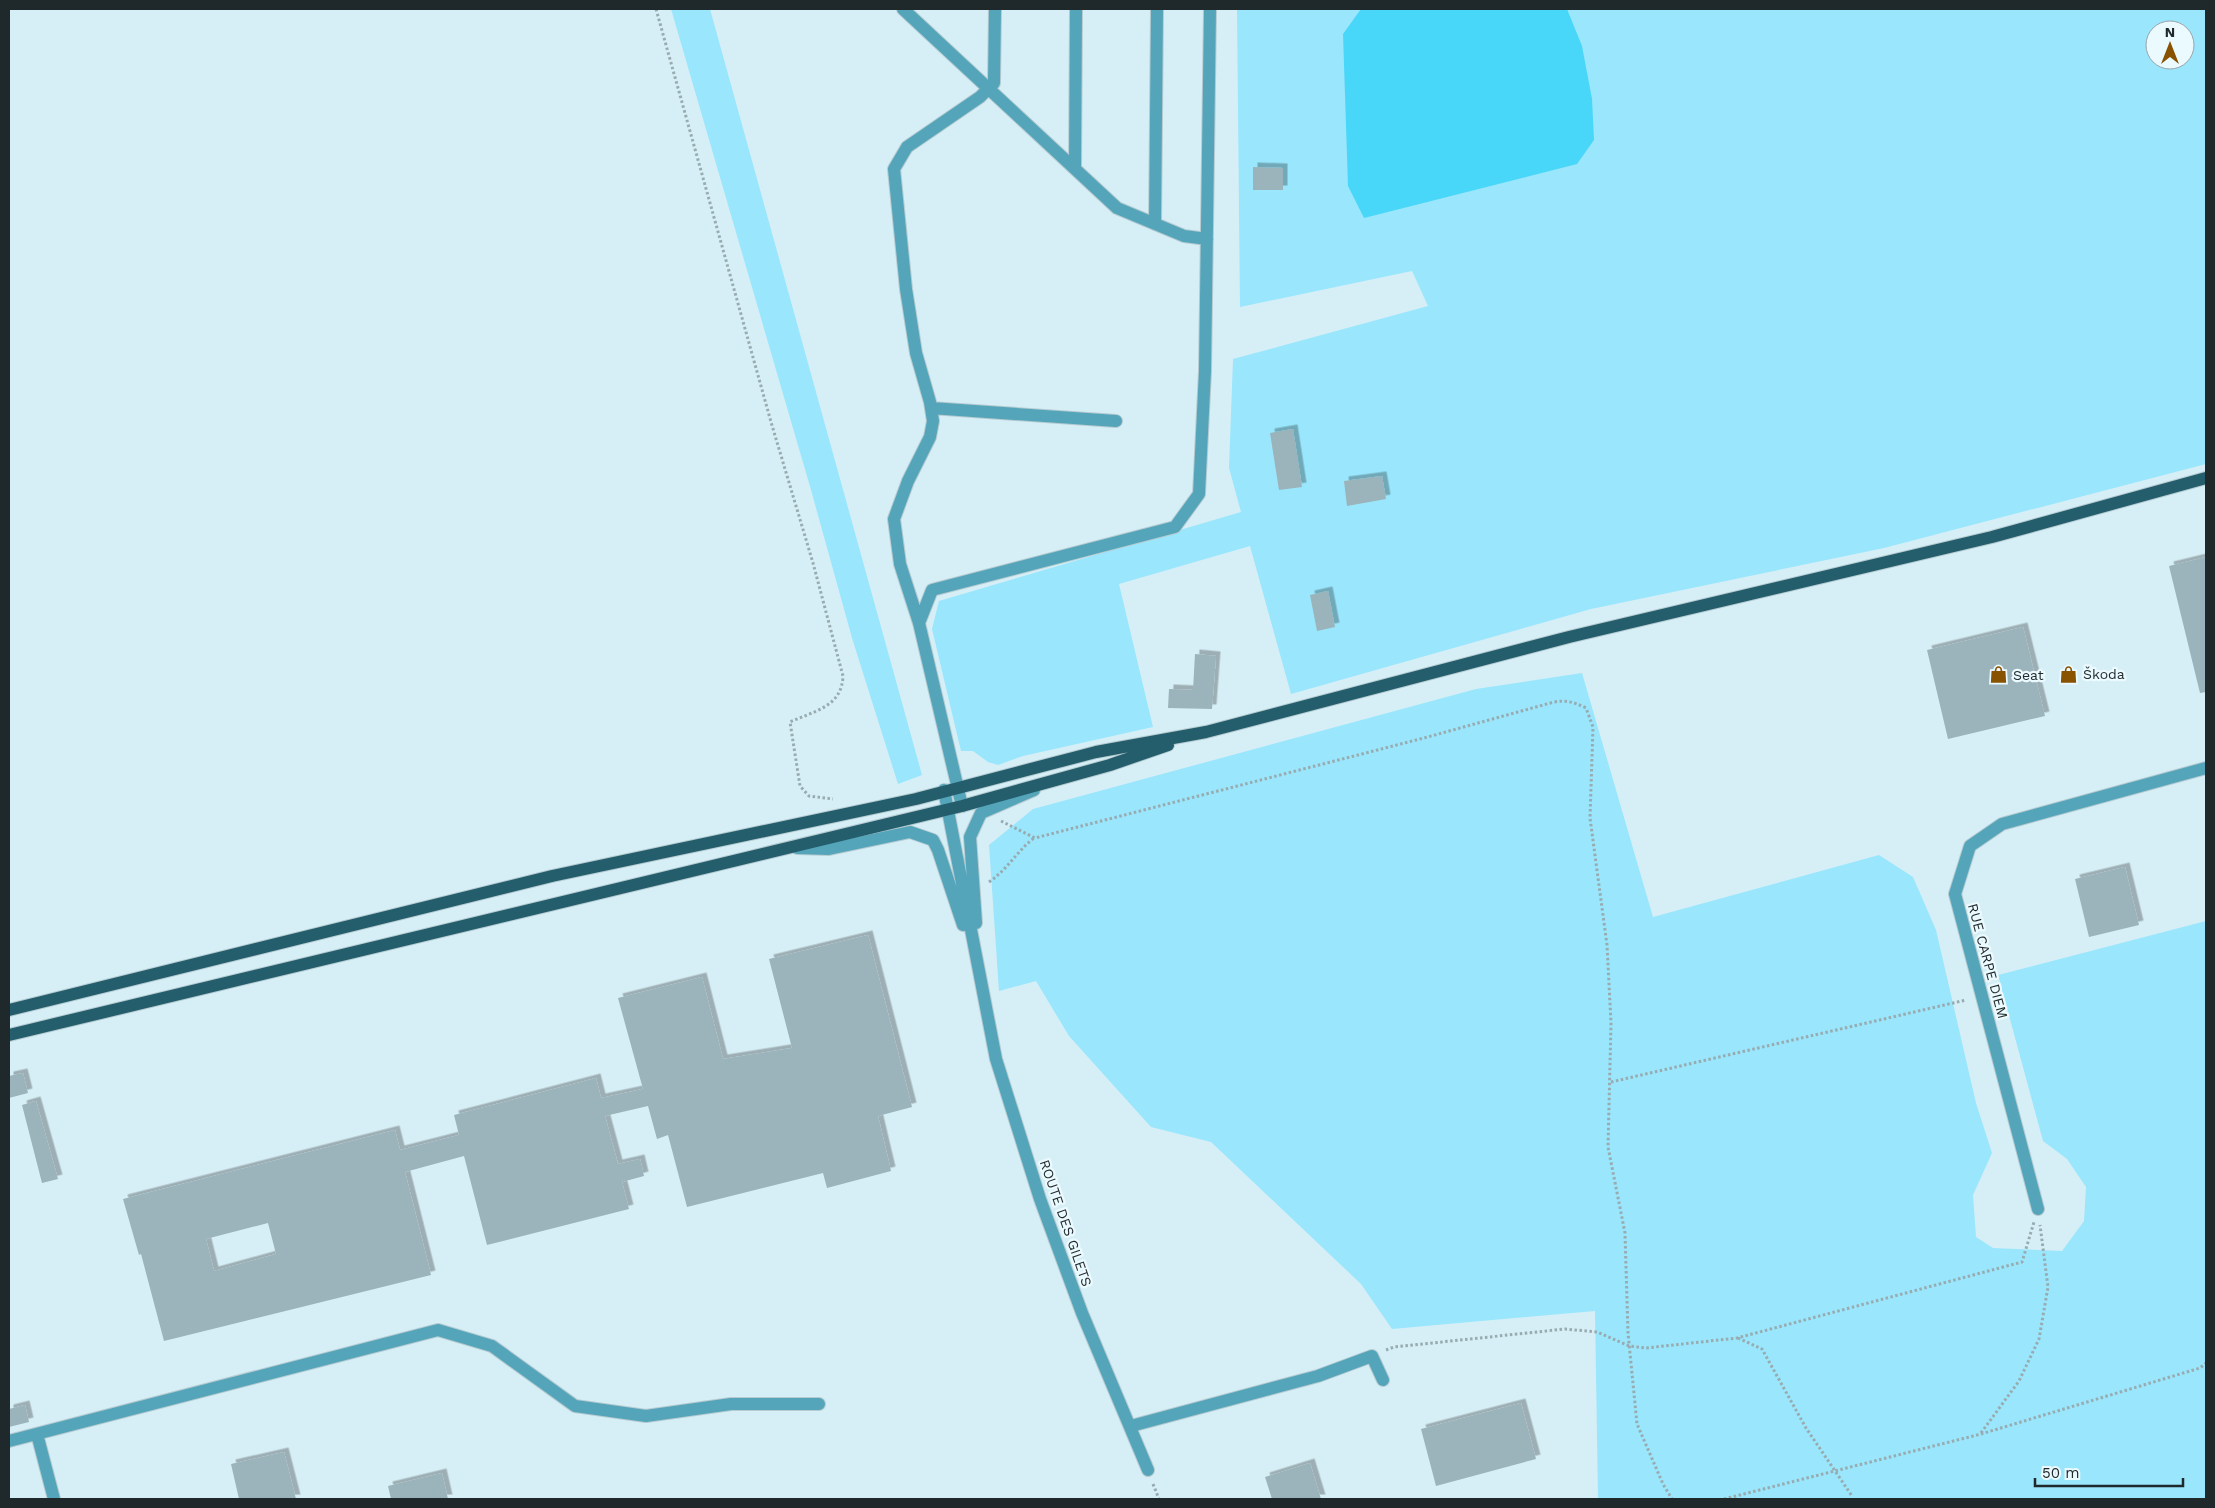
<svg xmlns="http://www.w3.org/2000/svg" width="2215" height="1508" font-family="'Work Sans',sans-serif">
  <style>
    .green { fill: #9ae6fc; fill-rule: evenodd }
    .water { fill: #48d6f9 }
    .building { fill: #9bb3ba; fill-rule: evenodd; filter: url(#shadow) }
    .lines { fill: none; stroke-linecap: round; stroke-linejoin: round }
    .minor-casing { stroke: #b5cbd1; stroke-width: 14 }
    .major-casing { stroke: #b5cbd1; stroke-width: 14 }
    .path { stroke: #97abb0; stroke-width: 3; stroke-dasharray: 2.5 2.5; stroke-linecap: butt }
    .minor { stroke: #54a5ba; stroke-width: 12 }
    .major { stroke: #245e6c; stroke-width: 12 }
    .labels { text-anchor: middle; stroke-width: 4.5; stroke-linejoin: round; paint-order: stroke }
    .poi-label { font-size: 14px; fill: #1f282b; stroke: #ebfaff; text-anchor: start }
    .street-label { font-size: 14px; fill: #1f282b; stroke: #ebfaff }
  </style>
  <defs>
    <filter id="shadow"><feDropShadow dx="4.5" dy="-4.5" stdDeviation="0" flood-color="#0004"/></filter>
  </defs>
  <rect width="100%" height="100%" fill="#d6eff6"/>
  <path class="green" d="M671,9h39l212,766 -24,9 -46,-146 -41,-148z
    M1237,9h969v455l-322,84 -293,61 -300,85 -41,-148 -131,38 34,143 -130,29 -25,9 -10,-3 -15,-11h-12l-29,-122 7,-28 302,-89 -12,-44 4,-109 195,-53 -16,-35 -172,36zM2155,30h30v30h-30z
    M1582,673l71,244 226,-62 34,22 23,53 40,173 16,50 -19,42 3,42 17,11 69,3 22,-30 2,-34 -19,-28 -24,-18 -45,-166 208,-54v578h-608l-3,-188 -203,18 -31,-45 -150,-142 -60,-15 -82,-91 -33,-55 -37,10 -10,-146 44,-36 443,-120z"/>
  <path class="water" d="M1361,9h206l15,37 10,53 2,41 -17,24 -213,54 -16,-32 -5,-152z"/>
  <path class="building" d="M1253,167l30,1v22h-30z
    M1293,429l9,58 -23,3 -9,-57z
    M1382,476l4,23 -39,7 -3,-25z
    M2206,557v135l-6,1 -31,-127z
    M1328,591l7,36 -18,4 -7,-36z
    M2023,627l22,89 -97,23 -21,-89z
    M1195,654l21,2 -4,53 -44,-1 1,-19 24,1z
    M2125,867l14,58 -50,12 -14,-58z
    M868,935l44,172 -34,9 13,55 -64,17 -4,-15 -136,34 -19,-72 -11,4 -9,-33 -43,10 13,48 22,-5 4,17 -22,6 7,27 -142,36 -23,-89 -59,16 26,103 -267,66 -23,-87 -2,1 -16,-56 272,-69 5,20 59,-15 -5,-20 142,-37 5,20 42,-9 -25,-91 84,-21 21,82 69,-11 -23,-89zM268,1223l8,31 -62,17 -8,-32z
    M23,1073l5,20 -19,5v-22z
    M36,1101l22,78 -16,4 -20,-78z
    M1521,1403l15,56 -100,27 -15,-57z
    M25,1405l4,17 -20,5v-18z
    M284,1452l12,47h-57l-8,-35z
    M1310,1463l11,36h-49l-7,-22z
    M442,1473l6,26h-57l-3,-13z"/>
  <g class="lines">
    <defs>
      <path id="minor" d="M903,9l214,199 67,28 23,3
        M1075,169l1,-160
        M1155,224l2,-215
        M931,408l185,13
        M919,623l-19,-59 -6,-45 14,-38 22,-44 3,-16 -3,-19 -14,-49 -10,-64 -12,-120 13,-22 73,-50 14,-14 1,-74
        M944,790l52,269 44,140 42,114 66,157
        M962,806l-43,-183 13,-33 243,-63 24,-33 6,-123 5,-362
        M797,848l32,1 81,-17 23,8 5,10 25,75
        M976,923l-6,-86 11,-24 53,-23
        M2038,1209l-83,-315 15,-48 32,-22 204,-56
        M1131,1426l187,-50 54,-20 11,24
        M37,1434l17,65
        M9,1441l429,-111 54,16 83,60 71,10 85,-12h88"/>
      <path id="major" d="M9,1010l543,-134 364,-77 180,-47 110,-20 363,-95 423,-100 214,-59
        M9,1035l953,-229 148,-41 58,-20"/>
    </defs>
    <use href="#minor" class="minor-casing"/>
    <use href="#major" class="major-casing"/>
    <path class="path" d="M656,9l115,413 42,141 30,113c-1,31 -29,35 -53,46l10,64 9,10 24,3
      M1001,821l34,17 389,-100 130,-36c12,-2 20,0 32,6l7,19 -3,91 17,127 4,78 -3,124 17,86 3,100 9,91 26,60 9,15
      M989,882c18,-12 28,-31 45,-44
      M1611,1082l355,-82
      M1738,1338l24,11 44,79 46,68
      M1386,1350l8,-3 171,-18 32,3 32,14 17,2 91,-10 285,-76 12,-40
      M1981,1433l38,-52 20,-42 9,-52 -8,-62
      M1153,1484l6,15
      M1724,1499l257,-65 219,-66 6,-5"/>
    <use href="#minor" class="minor"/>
    <use href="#major" class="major"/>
  </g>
  <defs>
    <symbol id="shop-bare" viewBox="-9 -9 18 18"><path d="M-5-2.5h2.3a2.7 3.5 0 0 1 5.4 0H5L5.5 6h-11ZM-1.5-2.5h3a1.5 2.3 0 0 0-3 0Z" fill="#885200" stroke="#ebfaff" stroke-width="2.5" paint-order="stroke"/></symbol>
  </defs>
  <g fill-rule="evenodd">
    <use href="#shop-bare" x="2056" y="662" width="25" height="25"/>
    <use href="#shop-bare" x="1986" y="662" width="25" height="25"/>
  </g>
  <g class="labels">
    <g class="poi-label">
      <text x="2083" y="679">Škoda</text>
      <text x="2013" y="680">Seat</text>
    </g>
    <g class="street-label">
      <text transform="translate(1988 961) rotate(75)" y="5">RUE CARPE DIEM</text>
      <text transform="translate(1066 1223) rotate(71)" y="5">ROUTE DES GILETS</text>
    </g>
  </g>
  <rect width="2215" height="1508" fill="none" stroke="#1f282b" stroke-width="20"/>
  <g transform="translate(2170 45)"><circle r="24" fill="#ebfaff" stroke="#99a6aa"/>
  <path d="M0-4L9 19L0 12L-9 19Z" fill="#885200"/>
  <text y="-8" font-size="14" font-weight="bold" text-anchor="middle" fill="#1f282b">N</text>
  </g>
  <path d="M2035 1478v8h148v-8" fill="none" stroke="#1f282b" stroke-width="2.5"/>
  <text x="2042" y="1478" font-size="15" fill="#1f282b" stroke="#ebfaff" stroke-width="4" paint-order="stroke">50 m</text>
</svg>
